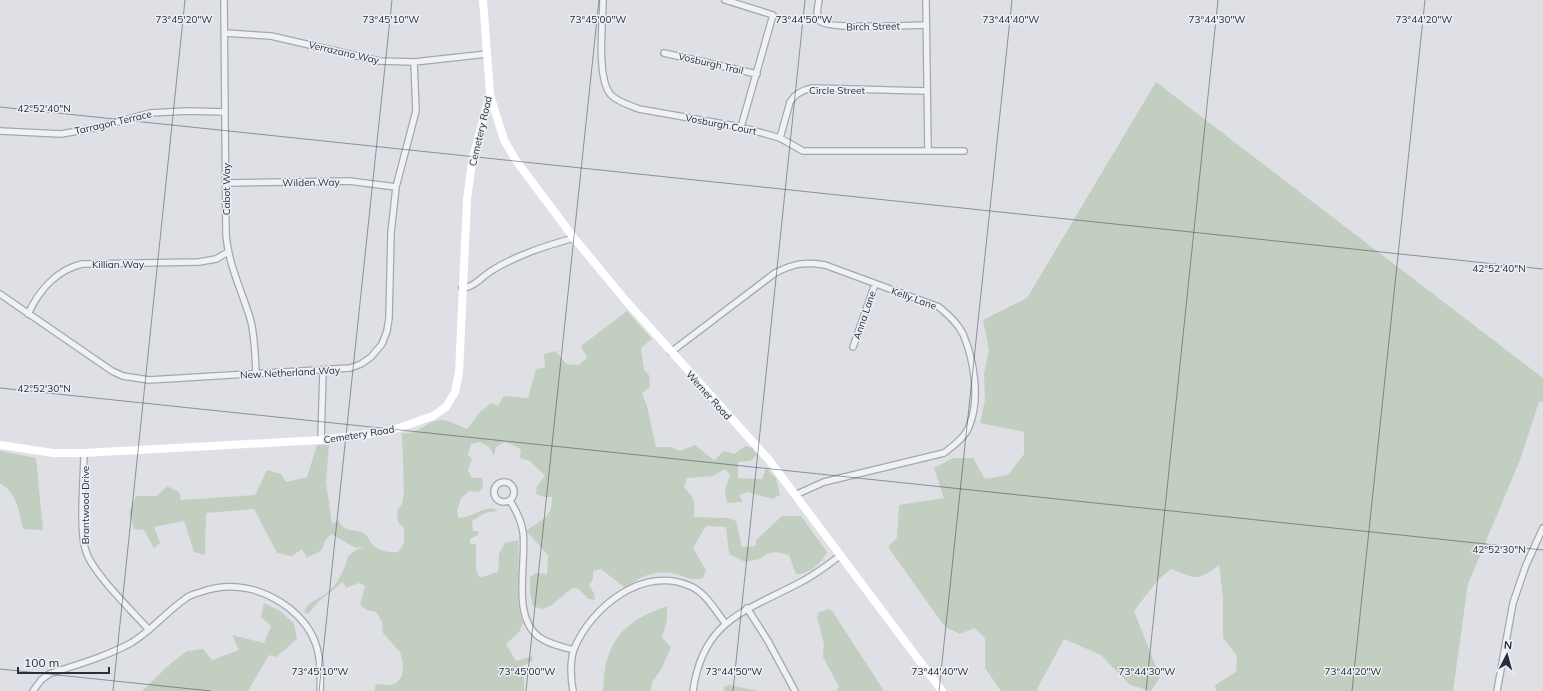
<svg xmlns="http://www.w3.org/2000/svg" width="1543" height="691" font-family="Mulish,sans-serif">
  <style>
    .green { fill: #c2cfc0 }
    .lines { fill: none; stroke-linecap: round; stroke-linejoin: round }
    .street-casing { stroke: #a4a7b0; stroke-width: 8 }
    .street { stroke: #f0f1f5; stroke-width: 5.5 }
    .secondary { stroke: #fff; stroke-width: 8 }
    .ticks { fill: none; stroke: #282e3c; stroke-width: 1; stroke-opacity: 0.45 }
    .labels { text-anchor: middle; stroke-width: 3; stroke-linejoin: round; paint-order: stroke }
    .street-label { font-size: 10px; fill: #282e3c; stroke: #edeff4 }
    .ticks-label { font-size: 10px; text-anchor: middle; fill: #282e3c; stroke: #edeff4; stroke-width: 3; stroke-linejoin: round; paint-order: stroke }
  </style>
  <rect width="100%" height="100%" fill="#dee0e6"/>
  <path class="green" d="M1156,82l387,296v23l-4,1 -19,58 -52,124 -15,107h-237l-1,-6 21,-13 1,-16 -14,-18v-39l-4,-34c-23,18 -23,13 -48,4l-14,12 -23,30 26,66 -9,14 -21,-6 -29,-30 -37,-16 -28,52h-35l-16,-23v-30l-11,-10 -14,6 -15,-7 -57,-80 9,-9 2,-33 45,-7 -10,-30 19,-10h20l12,21 23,-4 16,-21v-22l-44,-9 5,-23 -1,-26 5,-24 -6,-30 44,-22z
    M627,311l25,28 -11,9 3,22 5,5 1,12 -8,6 5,13 9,41h15l9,4 15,-6 19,15 10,-9 10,3 11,-8 8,2 4,7 -7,6 -12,1v16l24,1 4,-11 10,10 4,17 -8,4 -24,-7 -9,3 4,7 -16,1 -2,-13 5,-15 -5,-6 -12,7 -26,2 -3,9c11,12 11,14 10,30l34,1 8,3 6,26 13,-1 2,-7 25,-23h19l26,36c-5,11 -18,23 -31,22l-7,-19 -13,-3 -10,2 -6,5 -15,3 -16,-8 -3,-27 -20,-1 -13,22 13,22 -3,8c-13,3 -16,-1 -28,-4 -19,-5 -36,3 -50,14l-24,-19 -8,2v8l-4,6 5,8 1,7 -7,-1 -9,-10 -7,-1 -20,17 -10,4 -9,-3 -3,-13v-16l6,-4 11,1 1,-19 -22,-24c16,-12 26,-12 26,-34h-8l-8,-3 1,-8 8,-10 -15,-15 -10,-3 1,-8 -5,-4 -12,-4 -8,5 -2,9 -5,-9 -9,-5 -9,2 -3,11 4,4 -4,11 4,8h10l1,9 -4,5 -10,-1 -8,7 -4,13 2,7c13,0 23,-12 36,-9l1,2 -11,2 -13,8 1,10h5v4l-8,4v5h6v26l3,7c8,0 12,-4 19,-5l1,-18 6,-11 13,-3c3,28 -5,56 5,83l-4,9 -13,12 10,17 17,-5 -1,5 -11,6 3,10v14h-150l2,-7 14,1 6,-2 6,-7 1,-12 -3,-12 -17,-19 -1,-11 -6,-10 -9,-2 -7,-5 5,-19 -6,-3 -13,5 -3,-6 -25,20 -10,12 -4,-2c4,-11 16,-13 24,-20 10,-9 17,-23 20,-36l8,-6 8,-2 -10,-1 -23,-13 -6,7 -3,9 -15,8 -5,-9 -10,7 -15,-3 -23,-44 -48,4 -1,42 -11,-3 -10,-31 -30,6 6,16 -6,5 -10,-18 -10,-1 -5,-17 7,-16h21l10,-10 12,6 2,8 74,-5 12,-25 14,4 5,8 21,-5 10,-32h12l-3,37 6,42 6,-4c9,15 16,7 27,14 3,2 4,7 7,10 6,7 18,9 26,8l6,-8v-16l-6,-6 -1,-11 5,-7 2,-12 -2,-59c18,2 25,-14 41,-13 8,1 17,6 24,9l14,-18 11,-8 6,3 6,-10 24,2 8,-29 9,-2 -1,-13 12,-3 10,13 13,1 8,-7 -6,-12z
    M0,451l36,7 7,72 -20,-1c-4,-16 -6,-38 -23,-45z
    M264,603l15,7 15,13 3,16 -21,18 -7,-2 -21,36h-106l28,-27 17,-13 16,-2 9,11 27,-10 -7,-15 32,8 7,-17 -10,-9z
    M667,606v14l-5,18 9,9 -9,21 -9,13 -3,10h-47c1,-10 1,-22 4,-31 9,-32 32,-44 60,-54z
    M829,609l4,3 51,79h-48l3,-4 -16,-30 1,-13 -7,-27 2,-5z
    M729,685l29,6h-33l-2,-4z"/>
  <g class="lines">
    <defs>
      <path id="street" d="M224,0l2,235c3,31 15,54 24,83 5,17 5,37 6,55
        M603,0c0,23 -7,78 8,95 7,7 18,10 28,14l102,18 39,11 23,13h161
        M725,0l48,15 -32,112
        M819,0c-1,6 -4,16 1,21 6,9 90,4 105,4
        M926,0l2,151
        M225,33l46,3 108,25 35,1 73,-8
        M664,53l93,21
        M0,131l61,3 34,-6 55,-15 38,-2 37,1
        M780,138l10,-36c5,-9 13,-12 22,-14l114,3
        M226,183l123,-2 47,6
        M462,288c11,0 20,-11 29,-17 26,-16 54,-25 83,-33
        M0,294l112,77 11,5 26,4 201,-12 11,-4 10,-7 11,-13 5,-13 2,-13 2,-85 5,-46 20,-76 -2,-49
        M28,314c11,-24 29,-44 54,-50l117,-2 17,-3 12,-7
        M853,347l22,-63
        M671,352l104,-79c20,-10 29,-11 50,-8l114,42c9,8 19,16 24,27 11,26 17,64 7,90 -4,13 -16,21 -26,29l-120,29 -29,13
        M321,440l2,-69
        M84,453c0,25 -6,81 3,101 8,21 46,58 62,76
        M494 492a10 10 0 1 1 20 0a10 10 0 1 1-20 0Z
        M510,501c6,9 11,19 13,31 4,30 -12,84 16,105 10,7 23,10 35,13
        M747,608l21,33 27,50
        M33,691l8,-11 8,-6c27,-9 56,-17 82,-31 20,-12 35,-31 54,-44 4,-4 10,-5 16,-7 31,-11 62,-4 88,16 29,23 33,48 31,83
        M573,691c-2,-12 -3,-30 1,-42 17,-42 70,-84 116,-63 15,6 25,24 35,37
        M693,691c10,-71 51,-79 106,-108 15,-7 28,-18 41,-27
        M1497,691l16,-88 13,-38 17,-37"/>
    </defs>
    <use href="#street" class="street-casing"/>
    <use href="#street" class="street"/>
    <path class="secondary" d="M490,95l14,45 13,22 57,76 52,63 143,159 173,231
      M0,445l53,8h31l237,-13 69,-9 43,-15 13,-9 9,-15 4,-19 8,-173 5,-38 18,-69 -7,-93"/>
  </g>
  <path class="ticks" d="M0,107l1543,162M0,388l1543,162M0,669l211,22M113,691l72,-691M319,691l73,-691M526,691l73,-691M733,691l72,-691M939,691l73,-691M1146,691l72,-691M1352,691l73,-691"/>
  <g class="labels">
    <g class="street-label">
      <text transform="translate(873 26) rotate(-1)" y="4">Birch Street</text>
      <text transform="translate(344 52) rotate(13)" y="4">Verrazano Way</text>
      <text transform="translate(711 63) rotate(13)" y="4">Vosburgh Trail</text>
      <text x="837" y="94">Circle Street</text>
      <text transform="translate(113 122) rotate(-13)" y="4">Tarragon Terrace</text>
      <text transform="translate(721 124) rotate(11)" y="4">Vosburgh Court</text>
      <text transform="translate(480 131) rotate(-77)" y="4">Cemetery Road</text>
      <text transform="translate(311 182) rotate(-1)" y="4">Wilden Way</text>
      <text transform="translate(226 189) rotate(-90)" y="4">Cabot Way</text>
      <text x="118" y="268">Killian Way</text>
      <text transform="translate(914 298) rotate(20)" y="4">Kelly Lane</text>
      <text transform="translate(864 315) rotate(-71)" y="4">Anna Lane</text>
      <text transform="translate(290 372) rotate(-3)" y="4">New Netherland Way</text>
      <text transform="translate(709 395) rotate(48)" y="4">Werner Road</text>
      <text transform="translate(359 434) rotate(-9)" y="4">Cemetery Road</text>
      <text transform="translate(85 505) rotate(-90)" y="4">Brantwood Drive</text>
    </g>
  </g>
  <g class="ticks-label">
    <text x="184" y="23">73°45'20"W</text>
    <text x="391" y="23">73°45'10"W</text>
    <text x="598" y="23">73°45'00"W</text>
    <text x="804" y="23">73°44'50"W</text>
    <text x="1011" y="23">73°44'40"W</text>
    <text x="1217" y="23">73°44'30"W</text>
    <text x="1424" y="23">73°44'20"W</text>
    <text x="44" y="112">42°52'40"N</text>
    <text x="1499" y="272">42°52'40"N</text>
    <text x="44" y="392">42°52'30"N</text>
    <text x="1499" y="553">42°52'30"N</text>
    <text x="320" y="675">73°45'10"W</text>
    <text x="527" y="675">73°45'00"W</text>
    <text x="734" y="675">73°44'50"W</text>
    <text x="940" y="675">73°44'40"W</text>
    <text x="1147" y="675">73°44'30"W</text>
    <text x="1353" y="675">73°44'20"W</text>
  </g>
  <g transform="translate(1507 655) rotate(6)" stroke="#edeff4" stroke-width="3" paint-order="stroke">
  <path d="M0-3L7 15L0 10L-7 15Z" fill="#282e3c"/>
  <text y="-6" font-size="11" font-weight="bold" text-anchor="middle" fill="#282e3c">N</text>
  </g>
  <path d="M18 667v6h91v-6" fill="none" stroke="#282e3c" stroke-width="2"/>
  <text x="24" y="667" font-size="12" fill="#282e3c" stroke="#edeff4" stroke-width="3" paint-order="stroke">100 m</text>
</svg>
